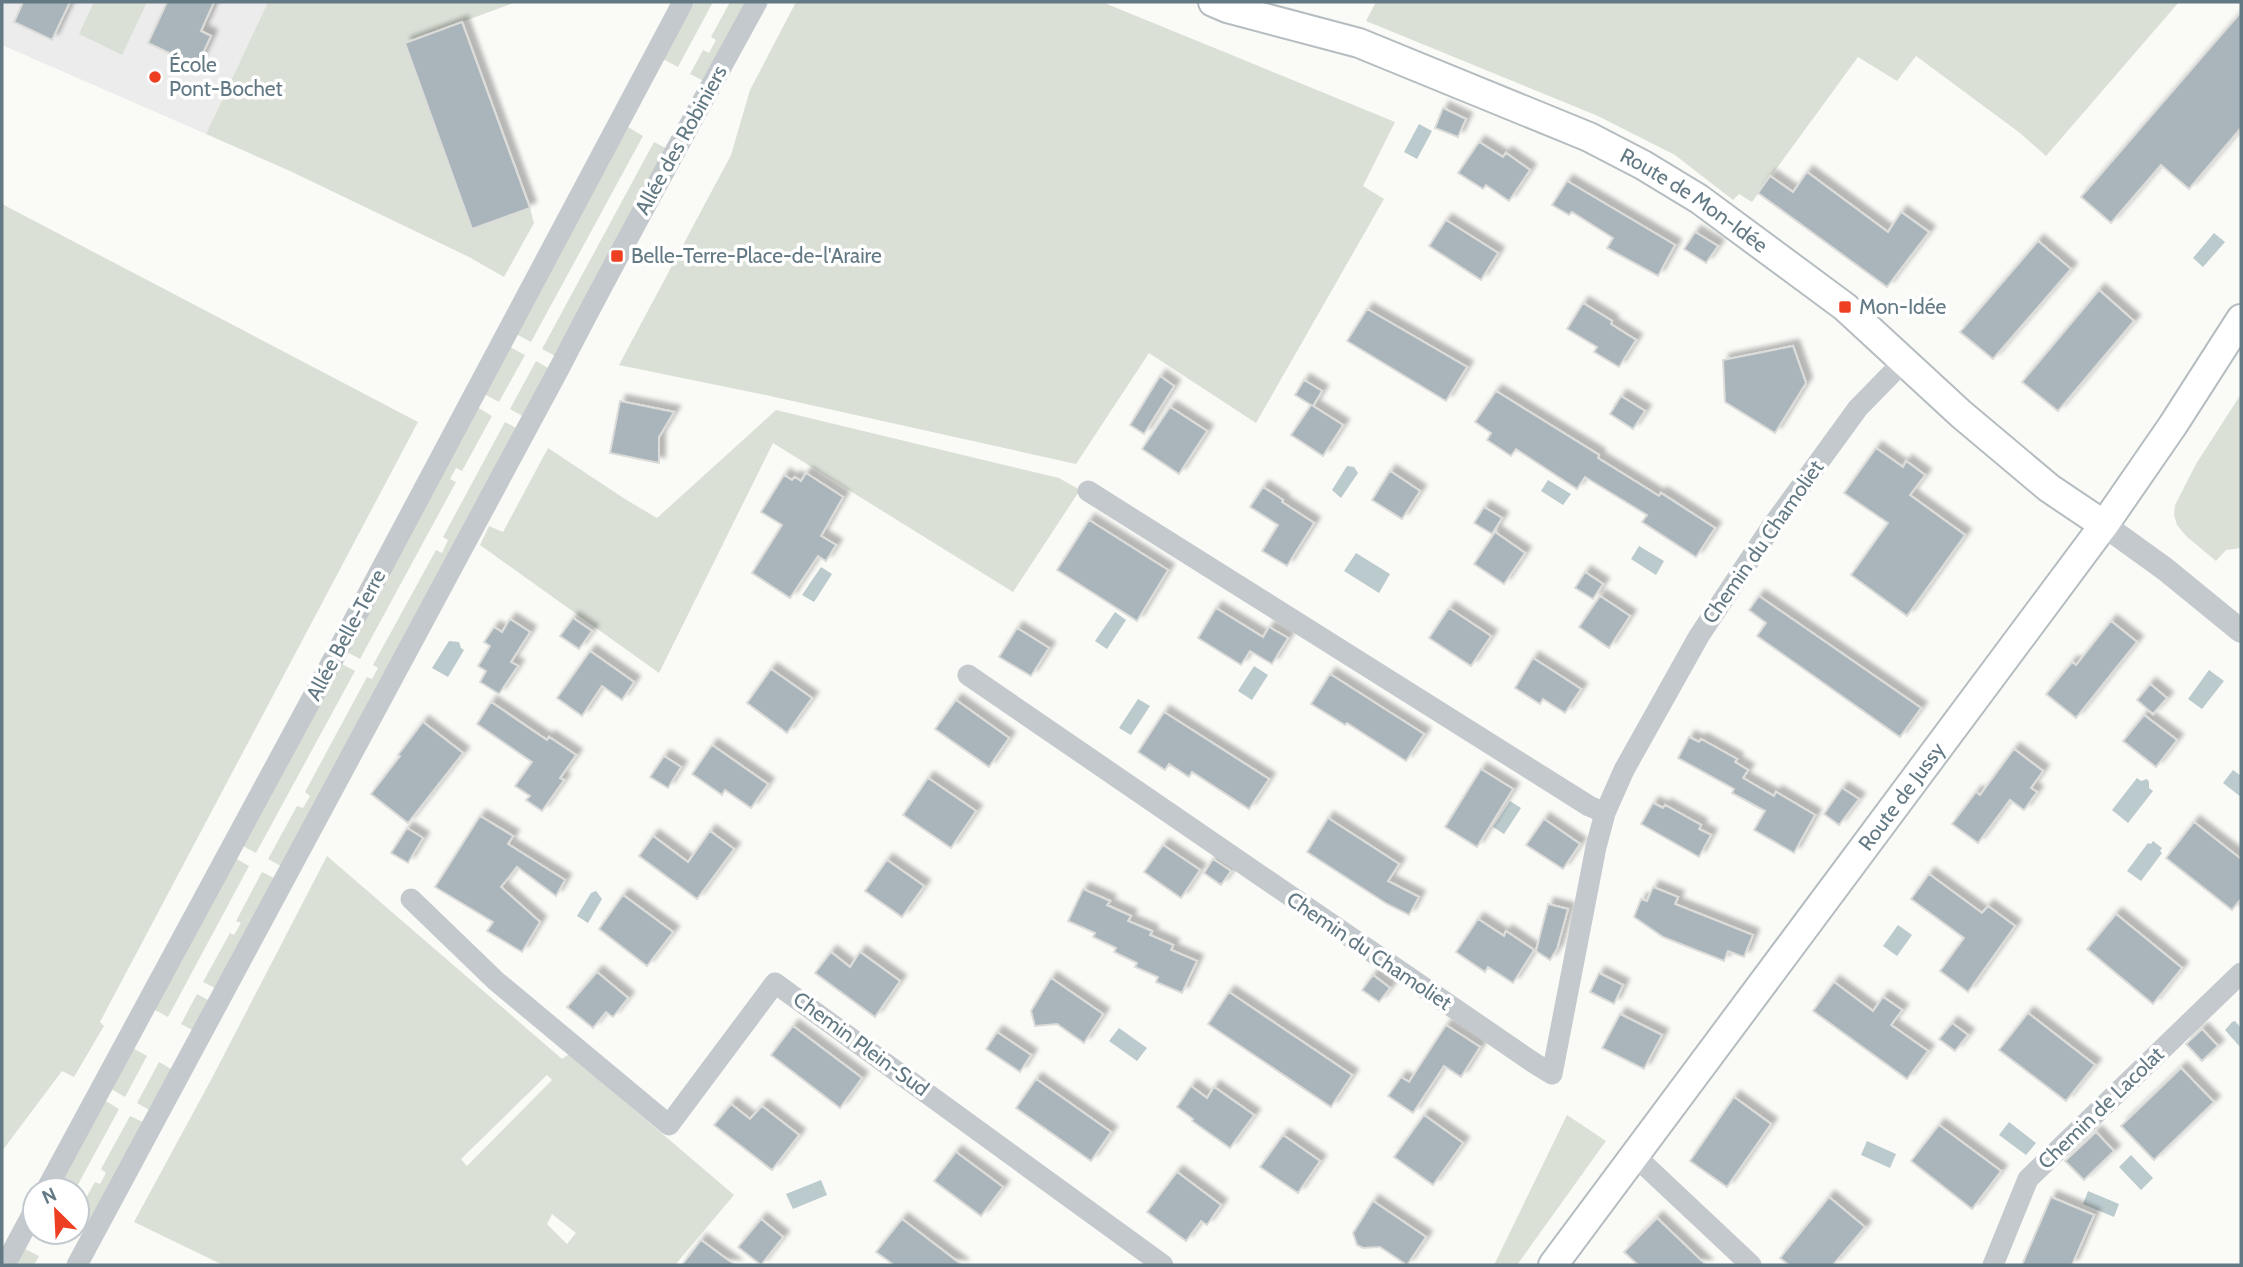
<svg xmlns="http://www.w3.org/2000/svg" width="2243" height="1267" font-family="Cabin,sans-serif">
  <style>
    .built { fill: #ebeceb }
    .green { fill: #dae0d6; fill-rule: evenodd }
    .water { fill: #bbcacd }
    .building { fill: #a9b5ba; stroke: #dcdcda; stroke-width: 2; filter: url(#shadow) }
    .lines { fill: none; stroke-linecap: round; stroke-linejoin: round }
    .secondary-casing { stroke: #b5bdc1; stroke-width: 32 }
    .minor { stroke: #c3c9cc; stroke-width: 21 }
    .tertiary { stroke: #c3c9cc; stroke-width: 24 }
    .secondary { stroke: #fff; stroke-width: 28 }
    .poi-dot { fill: #ee3f23; stroke: #fff; stroke-width: 2.5 }
    .labels { text-anchor: middle; stroke-width: 7; stroke-linejoin: round; paint-order: stroke }
    .poi-label { font-size: 21px; fill: #637984; stroke: #fff; text-anchor: start }
    .street-label { font-size: 21px; fill: #637984; stroke: #fff }
  </style>
  <defs>
    <filter id="shadow"><feDropShadow dx="6" dy="-6" stdDeviation="2" flood-color="#0004"/></filter>
  </defs>
  <rect width="100%" height="100%" fill="#fafaf7"/>
  <path class="built" d="M2,2h266l-62,132 -204,-89z"/>
  <path class="green" d="M94,2h53l-25,53 -43,-21z
    M268,2h248l-111,41 67,185 58,-20 4,15 -30,54 -35,-20 -179,-86 -84,-37z
    M695,2h18l-35,65 -15,-8z
    M730,2h17l-43,79 -14,-7 13,-24 6,3 7,-13 -5,-3z
    M796,2h306l293,120 -32,64 21,13 -128,224 -107,-70 -73,111 -306,-68 -151,-31 112,-210 19,-65z
    M1376,2h803l-133,154 -26,-23 -104,-77 -19,25 -39,-24 -106,145 -13,-8 -6,6 -58,-45 -77,-39 -232,-95z
    M628,127l15,9 -112,206 -15,-8z
    M654,142l15,8 -112,207 -15,-8z
    M2,204l416,218 -318,600 4,4 -30,51 -12,-6 -60,80z
    M510,347l15,8 -26,47 -15,-8z
    M536,361l14,8 -26,48 -14,-8z
    M2241,394v154l-15,2 -10,11 -30,-25 -9,-11 -3,-10 1,-10 21,-41z
    M477,407l15,9 -30,55 -6,-3 -6,11 6,3 -96,177 -15,-8z
    M776,410l283,68 21,12 -67,102 -240,-149 -114,230 -179,-128 9,-19 14,6 45,-84 77,51 32,19z
    M505,422l13,7 -237,437 -13,-7 29,-53 6,2 7,-12 -5,-4 62,-115 5,2 6,-11 -5,-3 63,-115 6,3 6,-13 -5,-3z
    M340,663l15,8 -99,182 -15,-8z
    M327,856l235,203 7,-5 165,141 -59,70h-452l-89,-43 78,-144zM547,1075l5,5 -85,86 -6,-7zM552,1214l24,19 -9,11 -20,-20z
    M235,858l14,8 -81,151 -15,-8z
    M262,872l14,7 -59,110 -14,-7 27,-49 4,2 7,-12 -5,-2z
    M197,994l13,7 -16,30 -13,-7z
    M133,1048l14,8 -22,41 -14,-8z
    M159,1062l14,8 -22,41 -14,-8z
    M104,1100l15,9 -44,81h-19z
    M1567,1115l39,26 -89,124h-23z
    M130,1116l15,7 -59,108 -9,-5v-12l18,-32 5,2 6,-11 -5,-4z
    M25,1249l14,7 -5,9h-18z"/>
  <path class="water" d="M1419,124l13,7 -15,28 -13,-7z
    M2214,233l11,9 -22,25 -10,-9z
    M1347,466l7,1 4,6 -17,25 -9,-8z
    M1548,480l23,14 -8,11 -22,-14z
    M1639,546l25,15 -8,14 -25,-16z
    M1356,553l34,21 -11,19 -35,-22z
    M821,567l11,7 -18,28 -12,-7z
    M1115,612l11,8 -19,29 -12,-8z
    M449,641l10,1 2,6 3,2 -16,27 -16,-9z
    M1254,666l14,9 -16,25 -14,-9z
    M2209,670l15,11 -22,28 -14,-10z
    M1138,699l12,7 -19,29 -12,-7z
    M2233,770l8,6v21l-18,-14z
    M2137,778l4,3 6,-2 2,3v6l4,3 -25,32 -16,-13z
    M1510,801l11,7 -17,26 -11,-7z
    M2153,841l9,7 -2,3 2,2 -21,28 -14,-10 21,-28 3,1z
    M596,891l6,8 -14,24 -11,-7 14,-23z
    M1898,925l14,10 -15,21 -14,-10z
    M2235,1021l6,7v20l-16,-18 7,-8z
    M1119,1028l28,20 -10,13 -28,-20z
    M2009,1122l27,21 -10,12 -27,-20z
    M1867,1141l29,13 -6,14 -29,-13z
    M2131,1155l22,23 -12,12 -22,-23z
    M821,1180l6,15 -34,14 -7,-15z
    M2088,1191l31,13 -5,13 -31,-13z"/>
  <path class="building" d="M23,2h47l-18,38 -38,-18z
    M167,2h47l-13,29 10,5 -14,30 -49,-23z
    M2241,12v116l-52,61 -28,-24 -50,58 -30,-26z
    M462,22l68,186 -58,21 -67,-186z
    M1443,108l23,11 -8,18 -23,-9z
    M1479,142l24,15 3,-4 24,17 -21,31 -23,-16 -3,4 -25,-16z
    M1807,172l81,60 13,-20 28,20 -42,55 -129,-94 12,-17 23,16z
    M1567,181l108,64 -17,31 -51,-28 6,-10 -41,-26 -3,3 -17,-10z
    M1446,220l52,33 -17,27 -52,-34z
    M1695,232l23,14 -12,17 -22,-14z
    M2038,241l33,28 -78,90 -33,-27z
    M2099,290l35,31 -76,90 -36,-29z
    M1583,303l29,18 -1,3 25,16 -17,27 -25,-15 3,-5 -30,-18z
    M1367,309l100,58 -21,34 -99,-60z
    M1793,346l13,37 -31,50 -50,-31 -2,-42z
    M1160,376l14,10 -30,48 -14,-9z
    M1304,380l18,11 -9,15 30,19 -20,31 -32,-21 20,-30 -16,-10z
    M1496,391l103,64 -1,3 61,38 2,-3 54,35 -19,29 -54,-35 5,-7 -62,-38 -8,12 -61,-40 -5,7 -24,-16 4,-7 -16,-11z
    M1621,396l24,15 -12,18 -23,-15z
    M620,401l54,11 -15,25v26l-49,-10z
    M1170,407l37,24 -28,43 -37,-25z
    M1876,448l27,19 3,-6 19,14 -15,20 55,40 -58,81 -56,-41 37,-52 -44,-30z
    M1390,471l30,20 -18,28 -30,-19z
    M806,473l37,24 -22,39 15,9 -10,16 -8,-5 -28,42 -38,-25 30,-48 -21,-13 23,-37 8,5 3,-3 6,4z
    M1263,487l20,13 -1,2 32,21 -27,43 -25,-15 16,-26 -28,-18z
    M1484,507l18,11 -10,16 -18,-11z
    M1089,520l79,50 -31,51 -80,-51z
    M1495,532l30,21 -21,31 -30,-20z
    M1585,572l18,12 -10,15 -18,-11z
    M1600,596l30,20 -21,32 -30,-21z
    M1759,596l162,112 -21,29 -143,-101 9,-13 -17,-13z
    M1216,608l47,29 6,-10 19,11 -16,26 -22,-13 -9,14 -43,-27z
    M1449,608l42,28 -20,30 -42,-28z
    M573,618l19,13 -13,18 -19,-13z
    M510,619l20,13 -19,30 7,4 -19,28 -19,-12 6,-11 -8,-5 12,-20 -6,-4 10,-15 8,5z
    M2111,621l26,21 -61,76 -30,-24 26,-32 4,3z
    M1017,628l32,20 -18,28 -32,-19z
    M590,651l44,31 -12,18 -20,-14 -20,30 -25,-18z
    M1533,658l48,31 -16,24 -22,-14 -3,5 -25,-16z
    M771,669l41,29 -25,35 -40,-30z
    M1330,674l94,60 -18,27 -59,-38 -2,2 -34,-21z
    M2150,684l17,14 -14,16 -16,-14z
    M956,700l53,38 -20,29 -54,-38z
    M491,702l56,38 2,-3 27,18 -16,23 4,2 -22,31 -16,-11 4,-4 -15,-10 17,-24 -55,-38z
    M1164,712l105,67 -20,30 -57,-37 -3,5 -20,-13 -4,6 -27,-18z
    M2144,715l33,25 -21,27 -33,-26z
    M423,722l40,31 -55,70 -37,-29 29,-38 -2,-1z
    M1689,737l10,5 2,-3 36,20 -2,3 13,8 -5,8 31,18 2,-4 39,23 -21,38 -40,-23 11,-19 -33,-18 2,-4 -56,-31z
    M712,745l56,39 -17,24 -26,-18 -3,5 -30,-21z
    M2014,749l29,22 -12,17 6,4 -13,18 -14,-10 -32,43 -26,-19 24,-32 4,3z
    M664,756l17,11 -13,21 -18,-11z
    M1481,769l32,20 -36,58 -32,-20z
    M928,778l48,33 -25,37 -48,-33z
    M1842,788l17,11 -20,26 -15,-11z
    M1653,803l10,5 2,-3 36,20 -2,4 12,6 -12,22 -58,-33z
    M480,816l33,20 -5,8 57,36 -9,16 -39,-29 -16,20 39,35 -18,30 -35,-21 6,-9 -58,-35z
    M1328,818l71,46 -11,17 31,16 -10,18 -22,-11 -80,-52z
    M1544,819l36,25 -17,25 -37,-24z
    M2194,822l47,37v40l-9,11 -66,-52z
    M407,828l16,10 -15,25 -17,-10z
    M710,831l24,18 -37,50 -58,-43 14,-20 35,26z
    M1163,845l37,25 -19,28 -37,-26z
    M1213,859l18,12 -10,14 -17,-12z
    M887,860l37,26 -22,31 -37,-26z
    M1929,874l53,39 6,-7 27,20 -47,66 -28,-21 24,-33 -53,-39z
    M1653,887l25,10 -3,7 78,31 -9,22 -16,-6 -4,10 -61,-24 -29,-20 7,-18 6,2z
    M1083,889l27,12 -3,4 24,11 -3,5 24,10 -2,4 23,10 -2,5 26,11 -15,32 -26,-11 2,-5 -23,-10 2,-4 -23,-11 2,-4 -23,-11 2,-4 -27,-12z
    M623,895l50,37 -26,34 -48,-37z
    M1548,904l20,5 -11,40 -7,11 -14,-9z
    M2116,914l66,54 -29,36 -66,-55z
    M1478,919l26,17 2,-5 28,19 -21,33 -25,-16 -3,5 -29,-20z
    M831,952l19,15 10,-15 40,29 -25,36 -60,-44z
    M597,972l31,26 -15,19 -7,-5 -13,16 -26,-21z
    M1599,973l24,12 -9,19 -24,-12z
    M1373,975l17,13 -11,14 -17,-12z
    M1051,978l52,36 -19,29 -27,-19 -22,2 -4,-15z
    M1834,982l39,29 10,-14 19,13 -11,15 37,26 -21,28 -94,-68z
    M1229,992l123,83 -21,32 -123,-83z
    M2028,1013l67,52 -29,36 -67,-51z
    M1620,1014l42,21 -18,34 -42,-21z
    M1952,1023l16,12 -13,16 -16,-12z
    M1446,1025l34,22 -19,30 -17,-11 -31,47 -25,-17 13,-19 8,5z
    M793,1026l69,52 -22,30 -69,-53z
    M2202,1029l16,17 -16,15 -16,-17z
    M997,1032l34,23 -11,17 -34,-23z
    M2181,1068l33,34 -60,58 -33,-34z
    M1036,1079l75,53 -20,29 -75,-53z
    M1191,1086l16,12 7,-11 40,28 -24,33 -38,-27 1,-2 -16,-12z
    M1734,1097l37,27 -44,63 -37,-26z
    M731,1104l19,15 12,-13 37,29 -27,35 -58,-45z
    M1424,1115l39,28 -30,42 -39,-28z
    M1939,1125l62,46 -29,38 -61,-48z
    M2096,1132l18,19 -30,29 -19,-19z
    M1283,1135l37,26 -22,32 -38,-26z
    M956,1152l47,35 -22,29 -47,-35z
    M1177,1172l44,33 -14,20 -6,-4 -15,20 -39,-29z
    M1829,1197l36,30 -32,38h-44l-9,-7z
    M2051,1197l43,18 -22,50h-50z
    M1373,1201l53,36 -19,28 -27,-18 -17,1 -6,-3 -4,-12z
    M1657,1218l49,47h-68l-14,-13z
    M761,1219l22,18 -22,28 -23,-18z
    M902,1219l60,46h-68l-18,-13z
    M701,1240l34,25h-53z"/>
  <g class="lines">
    <defs>
      <g id="secondary">
        <path id="s1" d="M1213,2l14,6 132,35 230,94 54,28 56,34 146,108 116,107 88,74 55,37"/>
        <path id="s2" d="M1553,1265l551,-740 69,-100 68,-106"/>
      </g>
    </defs>
    <use href="#secondary" class="secondary-casing"/>
    <path class="minor" d="M1088,491l501,315 16,7
      M968,675l566,388 18,11 44,-227 9,-34 19,-43 75,-134 71,-107 88,-121 46,-47
      M411,899l85,82 173,144 106,-142 388,282
      M1634,1155l117,110
      M46,1190l290,-536 347,-652
      M5,1265l30,-56
      M77,1265l483,-898c63,-123 131,-244 197,-365
      M1993,1265l35,-86 213,-206"/>
    <path class="tertiary" d="M2104,525l61,44 76,62"/>
    <use href="#secondary" class="secondary"/>
  </g>
  <g class="poi-dot">
    <circle cx="155" cy="77" r="7"/>
    <rect x="610" y="249" width="14" height="14" rx="3.5"/>
    <rect x="1838" y="300" width="14" height="14" rx="3.5"/>
  </g>
  <g class="labels">
    <g class="poi-label">
      <text x="169" y="72">École<tspan x="169" dy="24">Pont-Bochet</tspan></text>
      <text x="631" y="263">Belle-Terre-Place-de-l'Araire</text>
      <text x="1859" y="314">Mon-Idée</text>
    </g>
    <g class="street-label">
      <text transform="translate(681 140) rotate(-61)" y="7">Allée des Robiniers</text>
      <text dy="7" stroke="none"><textPath href="#s1" startOffset="523">Route de Mon-Idée</textPath></text>
      <text transform="translate(1763 542) rotate(-55)" y="7">Chemin du Chamoliet</text>
      <text transform="translate(346 635) rotate(-62)" y="7">Allée Belle-Terre</text>
      <text dy="7" stroke="none"><textPath href="#s2" startOffset="584">Route de Jussy</textPath></text>
      <text transform="translate(1369 951) rotate(34)" y="7">Chemin du Chamoliet</text>
      <text transform="translate(861 1044) rotate(36)" y="7">Chemin Plein-Sud</text>
      <text transform="translate(2101 1108) rotate(-44)" y="7">Chemin de Lacolat</text>
    </g>
  </g>
  <rect width="2243" height="1267" fill="none" stroke="#637984" stroke-width="7"/>
  <g transform="translate(56 1211) rotate(336)"><circle r="33" fill="#ffffff" stroke="#c1c9ce" stroke-width="2"/>
  <path d="M0-5L12 26L0 18L-12 26Z" fill="#ee3f23"/>
  <text y="-10" font-size="19" font-weight="bold" text-anchor="middle" fill="#637984">N</text>
  </g>
</svg>
